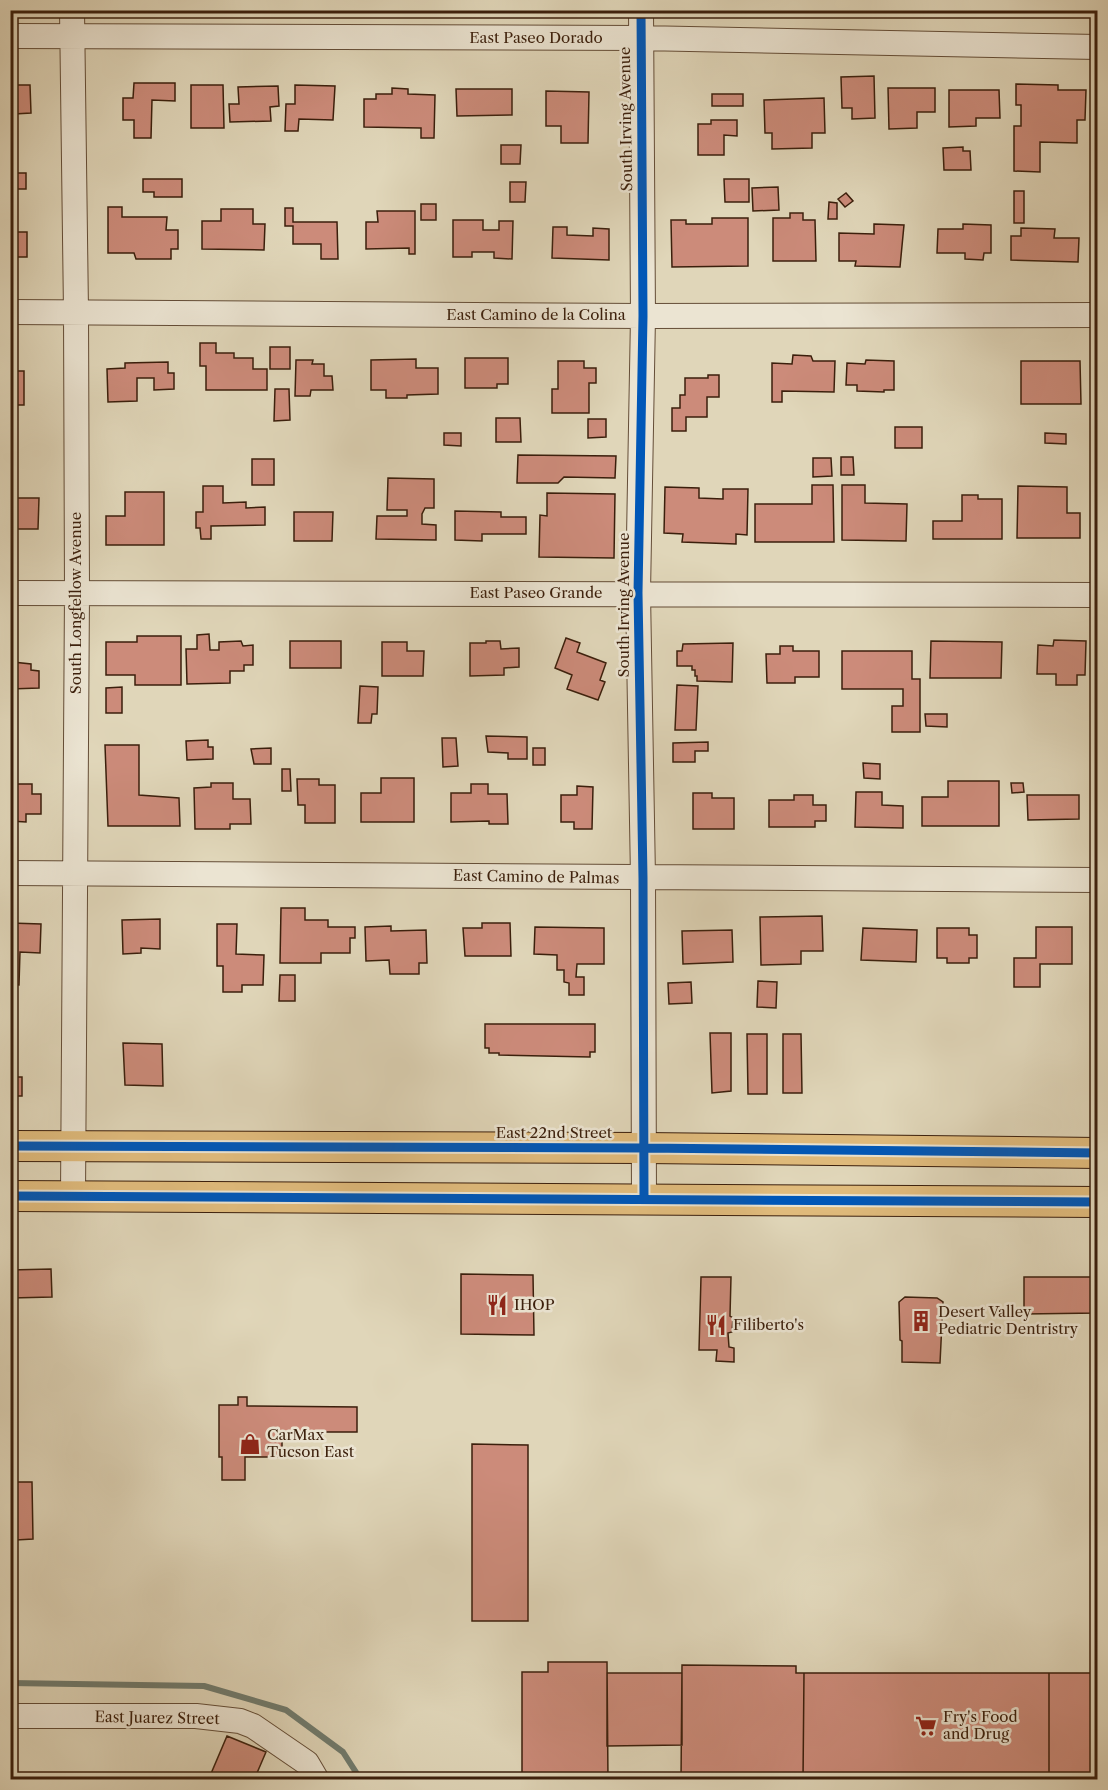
<svg xmlns="http://www.w3.org/2000/svg" width="1108" height="1790" font-family="'Libre Caslon Text',serif">
  <style>
    .lines { fill: none; stroke-linecap: round; stroke-linejoin: round }
    .stream { stroke: #707b6e; stroke-width: 6 }
    .building { fill: #cc8b7a; stroke: #3b1f0c; stroke-width: 1.5 }
    .minor-casing { stroke: #644d37; stroke-width: 26 }
    .major-casing { stroke: #3b1f0c; stroke-width: 32 }
    .minor { stroke: #ebe4d2; stroke-width: 24 }
    .major { stroke: #e0bb7c; stroke-width: 30 }
    .cycleway-casing { stroke: #ebe4d2; stroke-width: 13 }
    .cycleway { stroke: #0057b8; stroke-width: 9 }
    .labels { text-anchor: middle; stroke-width: 5; stroke-linejoin: round; paint-order: stroke }
    .street-label { font-size: 15px; fill: #3b1f0c; stroke: #ebe4d2 }
    .poi-label { font-size: 15px; fill: #3b1f0c; stroke: #ebe4d2; text-anchor: start }
  </style>
  <rect width="100%" height="100%" fill="#e0d6b9"/>
  <filter id="stains"><feTurbulence type="fractalNoise" baseFrequency=".00333" numOctaves="4"/><feColorMatrix values="0 0 0 0 .2 0 0 0 0 .09 0 0 0 0 .02 0 0 0 .5 -.17"/></filter>
  <radialGradient id="worn" r=".72"><stop offset=".6" stop-color="#630" stop-opacity="0"/><stop offset="1" stop-color="#630" stop-opacity=".3"/></radialGradient>
  <g class="lines">
    <path class="stream" d="M10,1683l194,3 82,24 57,42 18,28"/>
  </g>
  <path class="building" d="M874,76l1,42 -23,1v-11h-10l-1,-31z
    M134,83h41v18l-23,-1 -1,38h-17v-18h-11v-22h10z
    M1016,84l42,1v5h28l-1,30h-8v23l-37,-1v30l-26,-1v-45h7v-21h-5z
    M10,85h20l1,28 -17,1v7l-4,1z
    M191,85h32l1,43h-33z
    M295,85l40,1 -2,34 -34,-1 -1,12h-13l1,-27h9z
    M278,86l1,20 -9,1 1,14 -41,1 -1,-18h10l-1,-17z
    M392,88l16,1v5l27,1 -1,43h-13v-10l-57,-1v-28h12v-5h16z
    M888,88h47v24h-18v16l-28,1z
    M456,89h56v26l-55,1z
    M949,90h50l1,28h-24v8l-27,1z
    M546,91l43,1 -1,51h-27v-17h-15z
    M712,94h31v12h-31z
    M824,98l1,35h-13v15l-40,1v-16h-7l-1,-33z
    M711,120h26v16l-13,-1v20h-26v-31h13z
    M501,145h20l-1,19h-19z
    M963,147v4h7l1,19h-27l-1,-22z
    M10,173h16v16h-16z
    M143,179h39v18h-28v-5h-11z
    M724,179h25v23h-24z
    M510,182h16l-1,20h-15z
    M778,187l1,23 -26,1 -1,-23z
    M1014,191h10v32h-10z
    M846,193l7,8 -8,6 -7,-8z
    M829,202l8,1v16h-9z
    M421,204h15v16h-15z
    M108,207h14v10h45l-1,13h12v19h-7v10h-35l-2,-6h-26z
    M285,208h8v14h44l1,37h-17v-15h-28v-18h-8z
    M221,209h32v15h12l-1,26 -62,-1v-28h19z
    M377,211h38v43h-6v-6l-43,1v-27h12z
    M790,213h13v7h12l1,41h-43v-43h17z
    M712,218h36v48l-76,1 -1,-47h15v4h26z
    M453,220h30v10h16v-9h14l-1,38 -18,-1v-6h-22v5h-19z
    M874,224l30,1 -4,42 -45,-1 1,-5h-17v-28l35,1z
    M963,224l28,1v28h-7l-1,7 -18,-1v-6h-28l1,-24h25z
    M553,227h14v8l26,1v-8l16,1v31l-57,-2z
    M1021,228l34,1 -1,9h25l-1,24 -67,-2v-24h10z
    M10,232h17v25h-17z
    M200,343h16v10h18v5h19v11h14v21h-61v-24h-6z
    M270,347h20v22h-20z
    M793,355l18,1 2,5h22l-1,31 -52,-1v11h-10v-39l20,1z
    M465,358h43v26h-11v4h-32z
    M416,359v9h22v26l-31,1v3h-21v-8h-15v-30z
    M296,360h17l-1,4h12v12h8l1,14h-22l-1,6h-15z
    M866,360l28,1v29h-10v2l-27,-1v-6h-11l1,-22 18,1z
    M558,361h26v7h12v15h-7v30h-37v-24h6z
    M1021,361h59l1,43h-60z
    M168,362v11h6v16l-20,1v-12h-17v23l-29,1 -1,-33 18,-1v-5z
    M10,371h14v34h-14z
    M708,375h11v22h-12v20h-21v14h-14v-23h8v-13h5v-17h23z
    M275,389h14l1,31 -16,1z
    M496,418h24l1,24h-25z
    M588,419h18v18l-18,1z
    M895,427h27v21h-27z
    M444,433h17v13l-17,-1z
    M1045,433l21,1v10l-21,-1z
    M518,455l98,1 -1,22 -51,-1 -6,6h-41z
    M841,457h12l1,18h-13z
    M813,458h18l1,18 -19,1z
    M252,459h22v26h-22z
    M388,478l46,1v29h-9l-3,6v10l14,1v15l-60,-1 1,-23h30v-6h-20z
    M812,485h21l1,57h-79v-38h57z
    M842,485h23v18l42,1 -1,37 -64,-1z
    M203,486h20v17l23,-1v6l19,-1v18l-54,1v13h-10l-1,-11h-4v-16h7z
    M1018,486l49,1v26h13v25h-63z
    M665,487l34,1v10l24,1v-10h25l-1,46 -11,-1v10l-54,-2 1,-8 -19,-1z
    M125,492h39v53h-58v-29h19z
    M547,493l68,1 -1,64 -75,-1 1,-42 7,1z
    M10,494h5l2,4h22l-1,31h-28z
    M962,495h16v4h24v40h-69v-18h29z
    M455,511l46,1v5h25v17h-44v7l-27,-1z
    M294,512h39l-1,29h-38z
    M209,634l1,16h9v-8l22,-1 2,5 10,-1v20h-9v6h-14v12l-43,1 -1,-35h11v-14z
    M137,636h44v49h-46v-10h-29v-33h31z
    M566,638l14,5 -3,9 29,11 -6,17 5,2 -7,18 -31,-11 5,-14 -17,-7z
    M1054,640l32,1 -1,34h-8v10h-21v-11h-19l1,-29 15,1z
    M290,641h51v27h-51z
    M486,641h14l1,8 18,-1v19l-15,1v7l-34,1v-33h16z
    M931,641l71,1 -1,36h-71z
    M382,642h25v9h17l-1,25h-41z
    M733,643l-1,39 -35,-1v-5h-2v-6h-3v-4h-15v-15h5l1,-7z
    M780,646h13v5h26v26h-24v6h-28l-1,-29h14z
    M842,651h70v28h8v53h-28v-26h11v-17h-61z
    M10,655h2l1,7 18,2v6l8,1v17l-29,1z
    M677,685l21,1 -2,44h-21z
    M360,686l18,1 -1,27h-5l-1,9h-13z
    M122,687v26h-16v-25z
    M925,714h22v13l-21,-1z
    M486,736l41,1v22h-19v-6l-20,-1z
    M442,738h14l2,28 -15,1z
    M208,740v7h5v12l-26,1 -1,-19z
    M708,742v9h-13v11h-22v-19z
    M105,745h34v50l40,3 1,28h-72z
    M271,748v16h-17l-3,-15z
    M533,748h12v17h-12z
    M863,763l17,1v15l-16,-1z
    M282,769h8l1,22h-9z
    M381,778h33v44h-53v-29h20z
    M297,779h22v6h16v38h-30v-18h-7z
    M948,781h51v45h-77v-29h26z
    M211,783h22v16h17l1,25h-21v5h-35l-1,-41 17,-1z
    M1011,783h12l1,9 -12,1z
    M10,784h22v10h9v20h-15v8l-16,-1z
    M471,784h17v10h19l1,30h-19v-3l-38,1v-29h20z
    M577,786l16,1 -1,42h-18v-7h-13v-27h16z
    M856,792h26v13l21,1v22l-48,-1z
    M693,793h19v5h22v31h-41z
    M794,795h19v10h13v16h-11v6h-46v-27h25z
    M1027,795h52v24l-51,1z
    M281,908h24v12h23v7h27v11h-5v15h-29v10h-41z
    M822,916l1,35h-22v13l-40,1 -1,-48z
    M160,919v30l-19,-1v5l-18,1 -1,-34z
    M10,923l31,1 -1,29 -20,-1 -1,33 -9,-1z
    M482,923h28l1,33h-46l-2,-28h19z
    M217,924h20l-1,30 28,1 -1,30h-21v7h-19v-26h-6z
    M391,926v5l35,-1 1,33h-8v11h-29l-1,-14 -23,1 -1,-34z
    M535,927l69,1v36h-27l-1,13h8v18h-15v-12l-5,-1v-12h-7v-15l-23,-1z
    M1036,927h36v37h-32v23h-26v-29h22z
    M863,928l54,2 -1,32 -55,-2z
    M937,928h32v7h8v23h-8v5h-22v-5h-10z
    M732,930l1,32 -50,2 -1,-33z
    M280,975h15v26h-16z
    M758,981l19,1 -1,26 -19,-1z
    M691,982l1,21 -23,1 -1,-21z
    M485,1024h110v28h-5v5l-91,-2v-2h-10v-5h-4z
    M710,1033h21v58l-19,2z
    M747,1034h20v60h-19z
    M783,1034h18l1,59h-19z
    M123,1043l39,1 1,42 -38,-1z
    M10,1063h7v14h5v19h-9v9h-3z
    M51,1269l1,28 -41,1 -1,-28z
    M461,1274l72,1 1,60 -73,-1z
    M701,1277h30l-1,39 3,2 -1,14 -4,1 1,14 5,1v14l-18,-1 1,-11h-18z
    M1024,1277h74v36l-74,1z
    M905,1297l32,1 6,4 -3,61 -38,-1v-21l-2,-1 -1,-38z
    M238,1397h9v9l110,1v25h-75v25h-37v23h-23v-23h-3v-52h19z
    M472,1444l56,1v176h-56z
    M14,1482h18l1,57 -17,1z
    M548,1662h59l1,118h-86v-108h26z
    M682,1665l114,1v7h8l-1,107h-122z
    M607,1673h75v72l-75,1z
    M804,1673h245v107h-246z
    M1049,1673h49v107h-49z
    M227,1736l39,16 -12,28h-36l-8,-4z"/>
  <g class="lines">
    <defs>
      <path id="minor" d="M72,10l4,302 1,281 -4,603
        M641,10l2,306 -5,277 5,285 1,321
        M10,36l630,2 458,9
        M10,312l633,4 455,-1
        M10,593l1088,2
        M10,873l1088,7
        M10,1716h186l44,5 13,5 54,37 10,17"/>
      <path id="major" d="M10,1146l634,2 454,5
        M10,1196l1088,6"/>
    </defs>
    <use href="#minor" class="minor-casing"/>
    <use href="#major" class="major-casing"/>
    <use href="#minor" class="minor"/>
    <use href="#major" class="major"/>
    <defs>
      <path id="cycleway" d="M641,10l2,306 -5,277 5,285 1,321
        M10,1146l634,2 454,5
        M10,1196l1088,6"/>
    </defs>
    <use href="#cycleway" class="cycleway-casing"/>
    <use href="#cycleway" class="cycleway"/>
  </g>
  <defs>
    <symbol id="restaurant-bare" viewBox="-9 -9 18 18"><path d="M-5-6h1v4h1v-4h1v4h1v-4h1v5L-1.5 .5V6h-2V.5L-5-1ZM5-6V6H3V1.5H1.5Q1.5-4 5-6Z" fill="#8f2418" stroke="#ebe4d2" stroke-width="2.5" paint-order="stroke"/></symbol>
    <symbol id="building-bare" viewBox="-9 -9 18 18"><path d="M-4-6H4V6H1V3H-1V6H-4ZM-2.5-4.3h1.7v1.8h-1.7ZM.8-4.3h1.7v1.8H.8ZM-2.5-1h1.7V.8h-1.7ZM.8-1h1.7V.8H.8Z" fill="#8f2418" stroke="#ebe4d2" stroke-width="2.5" paint-order="stroke"/></symbol>
    <symbol id="shop-bare" viewBox="-9 -9 18 18"><path d="M-5-2.5h2.3a2.7 3.5 0 0 1 5.4 0H5L5.5 6h-11ZM-1.5-2.5h3a1.5 2.3 0 0 0-3 0Z" fill="#8f2418" stroke="#ebe4d2" stroke-width="2.5" paint-order="stroke"/></symbol>
    <symbol id="supermarket-bare" viewBox="-9 -9 18 18"><path d="M-6-5.5h2.5l.6 2H6L4.5 2H-2.5L-4.4-4H-6ZM-1.5 3.2a1.3 1.3 0 1 0 .1 0ZM3 3.2a1.3 1.3 0 1 0 .1 0Z" fill="#8f2418" stroke="#ebe4d2" stroke-width="2.5" paint-order="stroke"/></symbol>
  </defs>
  <g fill-rule="evenodd">
    <use href="#restaurant-bare" x="482" y="1290" width="30" height="30"/>
    <use href="#building-bare" x="906" y="1306" width="30" height="30"/>
    <use href="#restaurant-bare" x="701" y="1310" width="30" height="30"/>
    <use href="#shop-bare" x="235" y="1429" width="30" height="30"/>
    <use href="#supermarket-bare" x="911" y="1711" width="30" height="30"/>
  </g>
  <g class="labels">
    <g class="street-label">
      <text x="536" y="43">East Paseo Dorado</text>
      <text transform="translate(626 119) rotate(-91)" y="5">South Irving Avenue</text>
      <text x="536" y="320">East Camino de la Colina</text>
      <text x="536" y="598">East Paseo Grande</text>
      <text transform="translate(76 603) rotate(-90)" y="5">South Longfellow Avenue</text>
      <text transform="translate(624 605) rotate(-90)" y="5">South Irving Avenue</text>
      <text transform="translate(536 877) rotate(1)" y="5">East Camino de Palmas</text>
      <text x="554" y="1138">East 22nd Street</text>
      <text transform="translate(157 1718) rotate(1)" y="5">East Juarez Street</text>
    </g>
    <g class="poi-label">
      <text x="514" y="1310">IHOP</text>
      <text x="938" y="1317">Desert Valley<tspan x="938" dy="17">Pediatric Dentristry</tspan></text>
      <text x="733" y="1330">Filiberto's</text>
      <text x="267" y="1440">CarMax<tspan x="267" dy="17">Tucson East</tspan></text>
      <text x="943" y="1722">Fry's Food<tspan x="943" dy="17">and Drug</tspan></text>
    </g>
  </g>
  <rect width="1108" height="1790" fill="none" stroke="#e0d6b9" stroke-width="36"/>
  <rect x="12" y="12" width="1084" height="1766" fill="none" stroke="#3b1f0c" stroke-width="3"/>
  <rect x="18" y="18" width="1072" height="1754" fill="none" stroke="#3b1f0c" stroke-width="1.5"/>
  <rect width="100%" height="100%" filter="url(#stains)"/>
  <rect width="100%" height="100%" fill="url(#worn)"/>
</svg>
